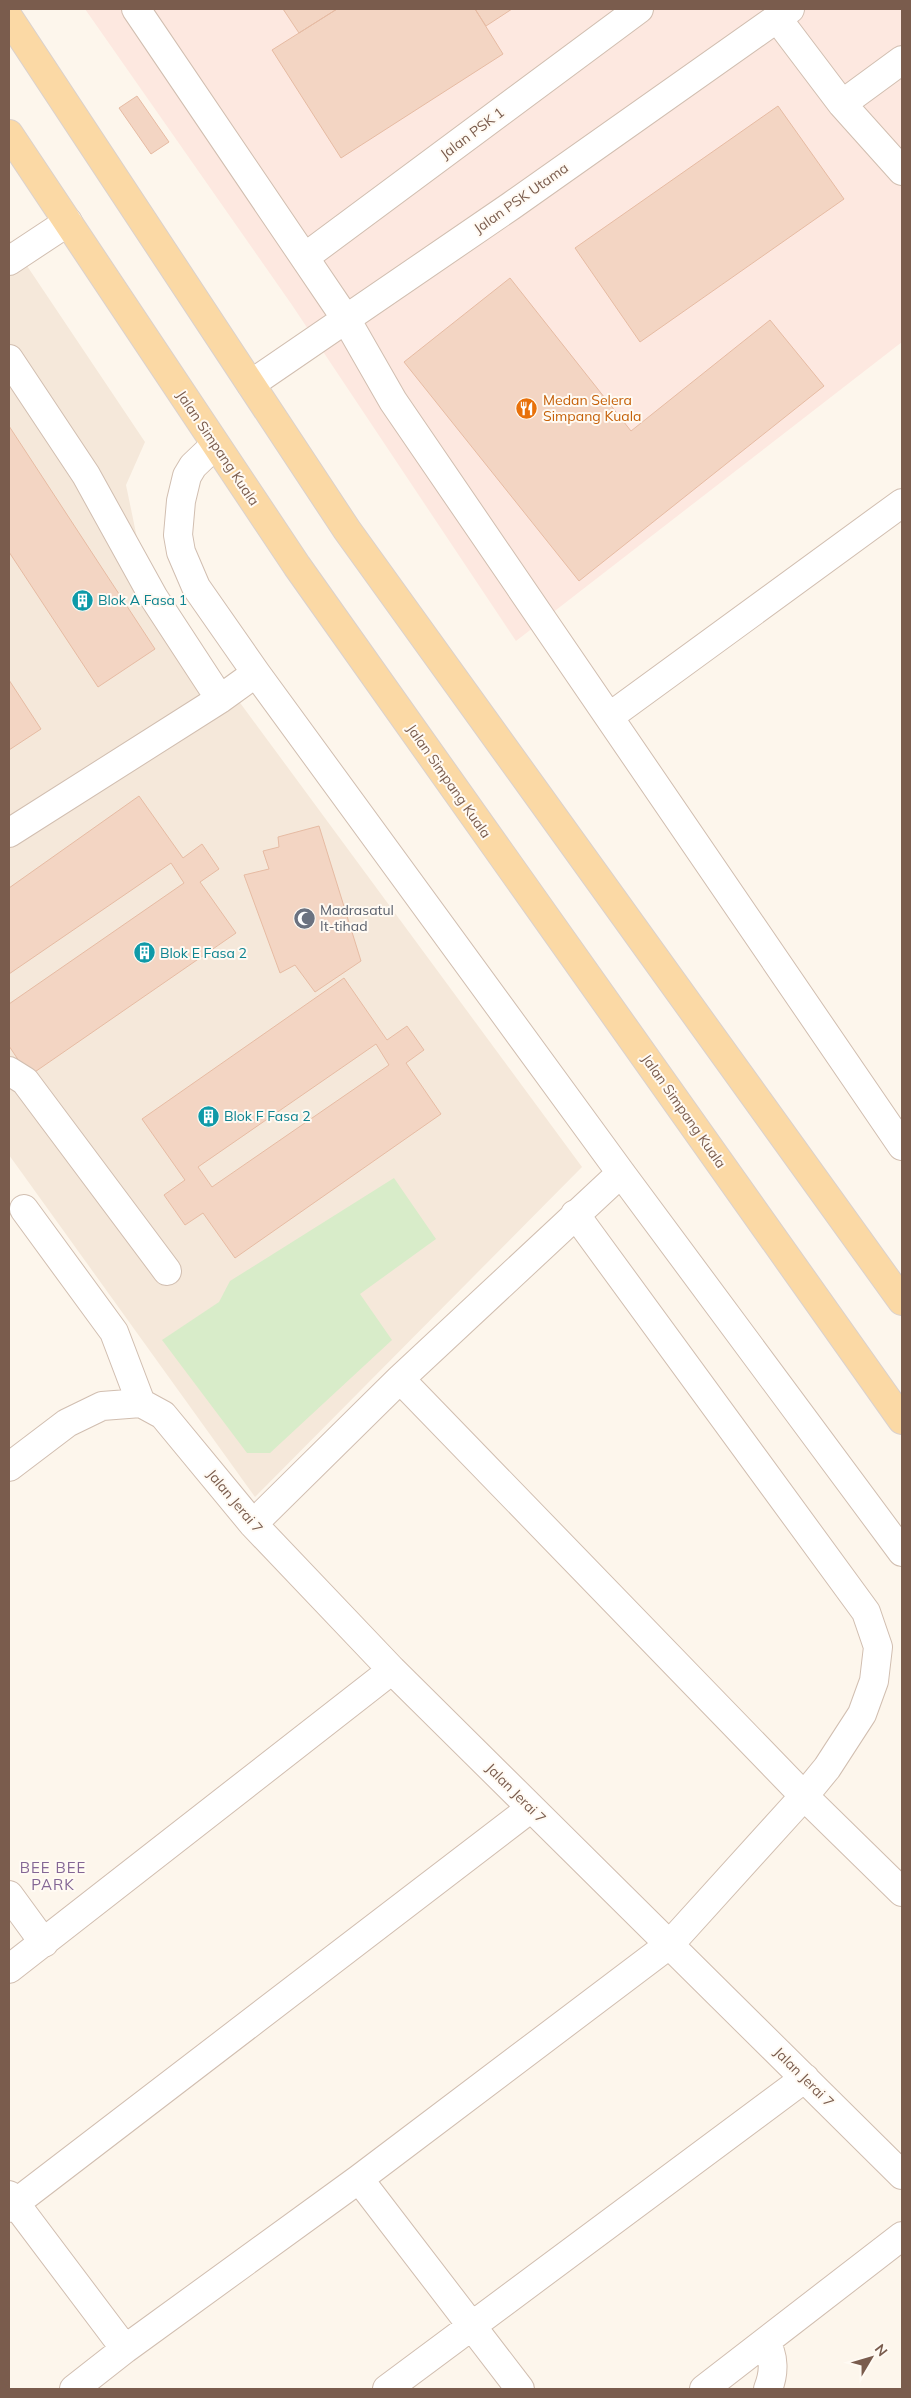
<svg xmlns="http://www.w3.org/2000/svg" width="911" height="2398" font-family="Mulish,sans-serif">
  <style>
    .residential { fill: #f5e8da }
    .commercial { fill: #fde8e0 }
    .green { fill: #d8ecc9 }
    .building { fill: #f3d5c3; stroke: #e6bba3; fill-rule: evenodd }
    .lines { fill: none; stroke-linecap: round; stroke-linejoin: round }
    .minor-casing { stroke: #d1beb0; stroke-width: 30 }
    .major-casing { stroke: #dad1cd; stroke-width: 30 }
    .minor { stroke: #fff; stroke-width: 28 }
    .major { stroke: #fbd9a5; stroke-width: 28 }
    .labels { text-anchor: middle; stroke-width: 4; stroke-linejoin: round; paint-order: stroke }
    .street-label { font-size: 14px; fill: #7a5c4d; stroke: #fffaf3 }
    .food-label { font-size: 14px; fill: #c56008; stroke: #fffaf3; text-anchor: start }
    .culture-label { font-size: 14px; fill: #0d838f; stroke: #fffaf3; text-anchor: start }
    .worship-label { font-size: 14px; fill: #5b616d; stroke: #fffaf3; text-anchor: start }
    .neighbourhood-label { font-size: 15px; letter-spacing: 1px; fill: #846695; stroke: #fffaf3 }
  </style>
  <rect width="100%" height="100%" fill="#fdf6ec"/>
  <path class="residential" d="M9,239l136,203 -19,43 16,77 57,85 383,520 -327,330 -246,-342z"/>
  <path class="commercial" d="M85,9h817v333l-386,299 -224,-336z"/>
  <path class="green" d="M394,1178l42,61 -76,55 32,46 -122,113h-23l-85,-113 57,-38 11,-21z"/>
  <path class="building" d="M283,9h54l-38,24z
    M337,9h138l28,45 -162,104 -69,-108z
    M475,9h37l-26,17z
    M137,96l32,46 -18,12 -32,-46z
    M778,106l66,93 -204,143 -65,-94z
    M510,278l121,153 139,-111 54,66 -245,195 -175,-219z
    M9,426l146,223 -57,38 -89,-135z
    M9,680l32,49 -32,21z
    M139,796l44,62 19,-14 17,25 -19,13 36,51 -207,143 -20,-30v-42l175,-121 -13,-20 -162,111v-86z
    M319,826l42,135 -46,31 -20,-27 -15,8 -36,-98 25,-6 -6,-18 16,-4 -1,-10z
    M344,978l43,62 20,-14 17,24 -18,13 35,51 -206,144 -32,-45 -18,12 -21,-30 21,-15 -43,-61zM376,1044l13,21 -177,122 -14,-20z"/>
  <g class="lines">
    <defs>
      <path id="minor" d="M136,9l210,310 47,82 509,745
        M777,18l65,86 60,67
        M842,104l60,-44
        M305,257l334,-248
        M9,261l59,-39
        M9,359l77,116 68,123 66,101
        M251,384l260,-178 279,-197
        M215,445l-22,21 -6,10 -6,25 -3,34 3,17 15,35 60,86 365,500 281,379
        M609,717l293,-214
        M9,833l211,-134 36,-26
        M9,1071l16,10 142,190
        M24,1209l90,123 27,71
        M400,1379l404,417 98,96
        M141,1403l22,12 90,109 139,146 510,505
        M9,1467l58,-44 35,-17 39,-3
        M253,1524l147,-145 221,-206
        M9,1895l35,48
        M9,1969l383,-299
        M359,2179l161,210
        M9,2195l116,154
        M9,2208l522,-400
        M765,2342c10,14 9,32 3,47
        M74,2389l51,-40 234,-170 311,-235 134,-148 23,-28 35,-54 12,-33 4,-34 -12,-35 -291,-398
        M387,2389l418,-311
        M704,2389l198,-153"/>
      <path id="major" d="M9,18l338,512 555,771
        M9,134l288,432 605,854"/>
    </defs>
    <use href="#minor" class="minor-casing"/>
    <use href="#major" class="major-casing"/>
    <use href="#minor" class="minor"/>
    <use href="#major" class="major"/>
  </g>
  <defs>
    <symbol id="restaurant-disc" viewBox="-11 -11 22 22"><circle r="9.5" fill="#e8710a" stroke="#fffaf3"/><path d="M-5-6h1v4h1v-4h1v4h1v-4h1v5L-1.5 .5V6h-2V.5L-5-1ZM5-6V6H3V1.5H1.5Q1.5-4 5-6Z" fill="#fff"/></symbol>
    <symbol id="building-disc" viewBox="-11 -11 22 22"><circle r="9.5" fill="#0f9aa8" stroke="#fffaf3"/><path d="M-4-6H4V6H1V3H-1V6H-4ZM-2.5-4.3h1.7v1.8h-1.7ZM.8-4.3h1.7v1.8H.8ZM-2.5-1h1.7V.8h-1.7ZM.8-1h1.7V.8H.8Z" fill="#fff"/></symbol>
    <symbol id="mosque-disc" viewBox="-11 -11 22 22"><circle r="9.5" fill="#6b7280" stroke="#fffaf3"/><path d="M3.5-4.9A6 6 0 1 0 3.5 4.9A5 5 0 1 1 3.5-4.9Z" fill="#fff"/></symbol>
  </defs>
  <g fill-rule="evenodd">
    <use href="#restaurant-disc" x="514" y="396" width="25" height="25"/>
    <use href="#building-disc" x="70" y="588" width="25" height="25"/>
    <use href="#mosque-disc" x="292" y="906" width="25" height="25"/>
    <use href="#building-disc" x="132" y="940" width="25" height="25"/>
    <use href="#building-disc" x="196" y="1104" width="25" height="25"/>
  </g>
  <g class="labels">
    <g class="street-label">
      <text transform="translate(472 133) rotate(-37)" y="5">Jalan PSK 1</text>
      <text transform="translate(521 198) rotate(-35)" y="5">Jalan PSK Utama</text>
      <text transform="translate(218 448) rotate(56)" y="5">Jalan Simpang Kuala</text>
      <text transform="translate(449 781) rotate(55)" y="5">Jalan Simpang Kuala</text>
      <text transform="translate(684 1111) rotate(55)" y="5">Jalan Simpang Kuala</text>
      <text transform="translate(235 1501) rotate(50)" y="5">Jalan Jerai 7</text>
      <text transform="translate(516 1793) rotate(45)" y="5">Jalan Jerai 7</text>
      <text transform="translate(804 2077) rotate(45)" y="5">Jalan Jerai 7</text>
    </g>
    <g class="food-label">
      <text x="543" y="405">Medan Selera<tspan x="543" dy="16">Simpang Kuala</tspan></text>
    </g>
    <g class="culture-label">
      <text x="98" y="605">Blok A Fasa 1</text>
      <text x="160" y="958">Blok E Fasa 2</text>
      <text x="224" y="1121">Blok F Fasa 2</text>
    </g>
    <g class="worship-label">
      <text x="320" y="915">Madrasatul<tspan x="320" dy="16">It-tihad</tspan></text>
    </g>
    <g class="neighbourhood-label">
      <text x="53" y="1873">BEE BEE<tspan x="53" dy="17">PARK</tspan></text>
    </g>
  </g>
  <rect width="911" height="2398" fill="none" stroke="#7a5c4d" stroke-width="20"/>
  <g transform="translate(871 2358) rotate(52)" stroke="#fffaf3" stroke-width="4" paint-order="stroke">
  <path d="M0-4L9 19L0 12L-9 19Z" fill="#7a5c4d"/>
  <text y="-8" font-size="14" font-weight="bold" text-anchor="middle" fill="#7a5c4d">N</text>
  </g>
</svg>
